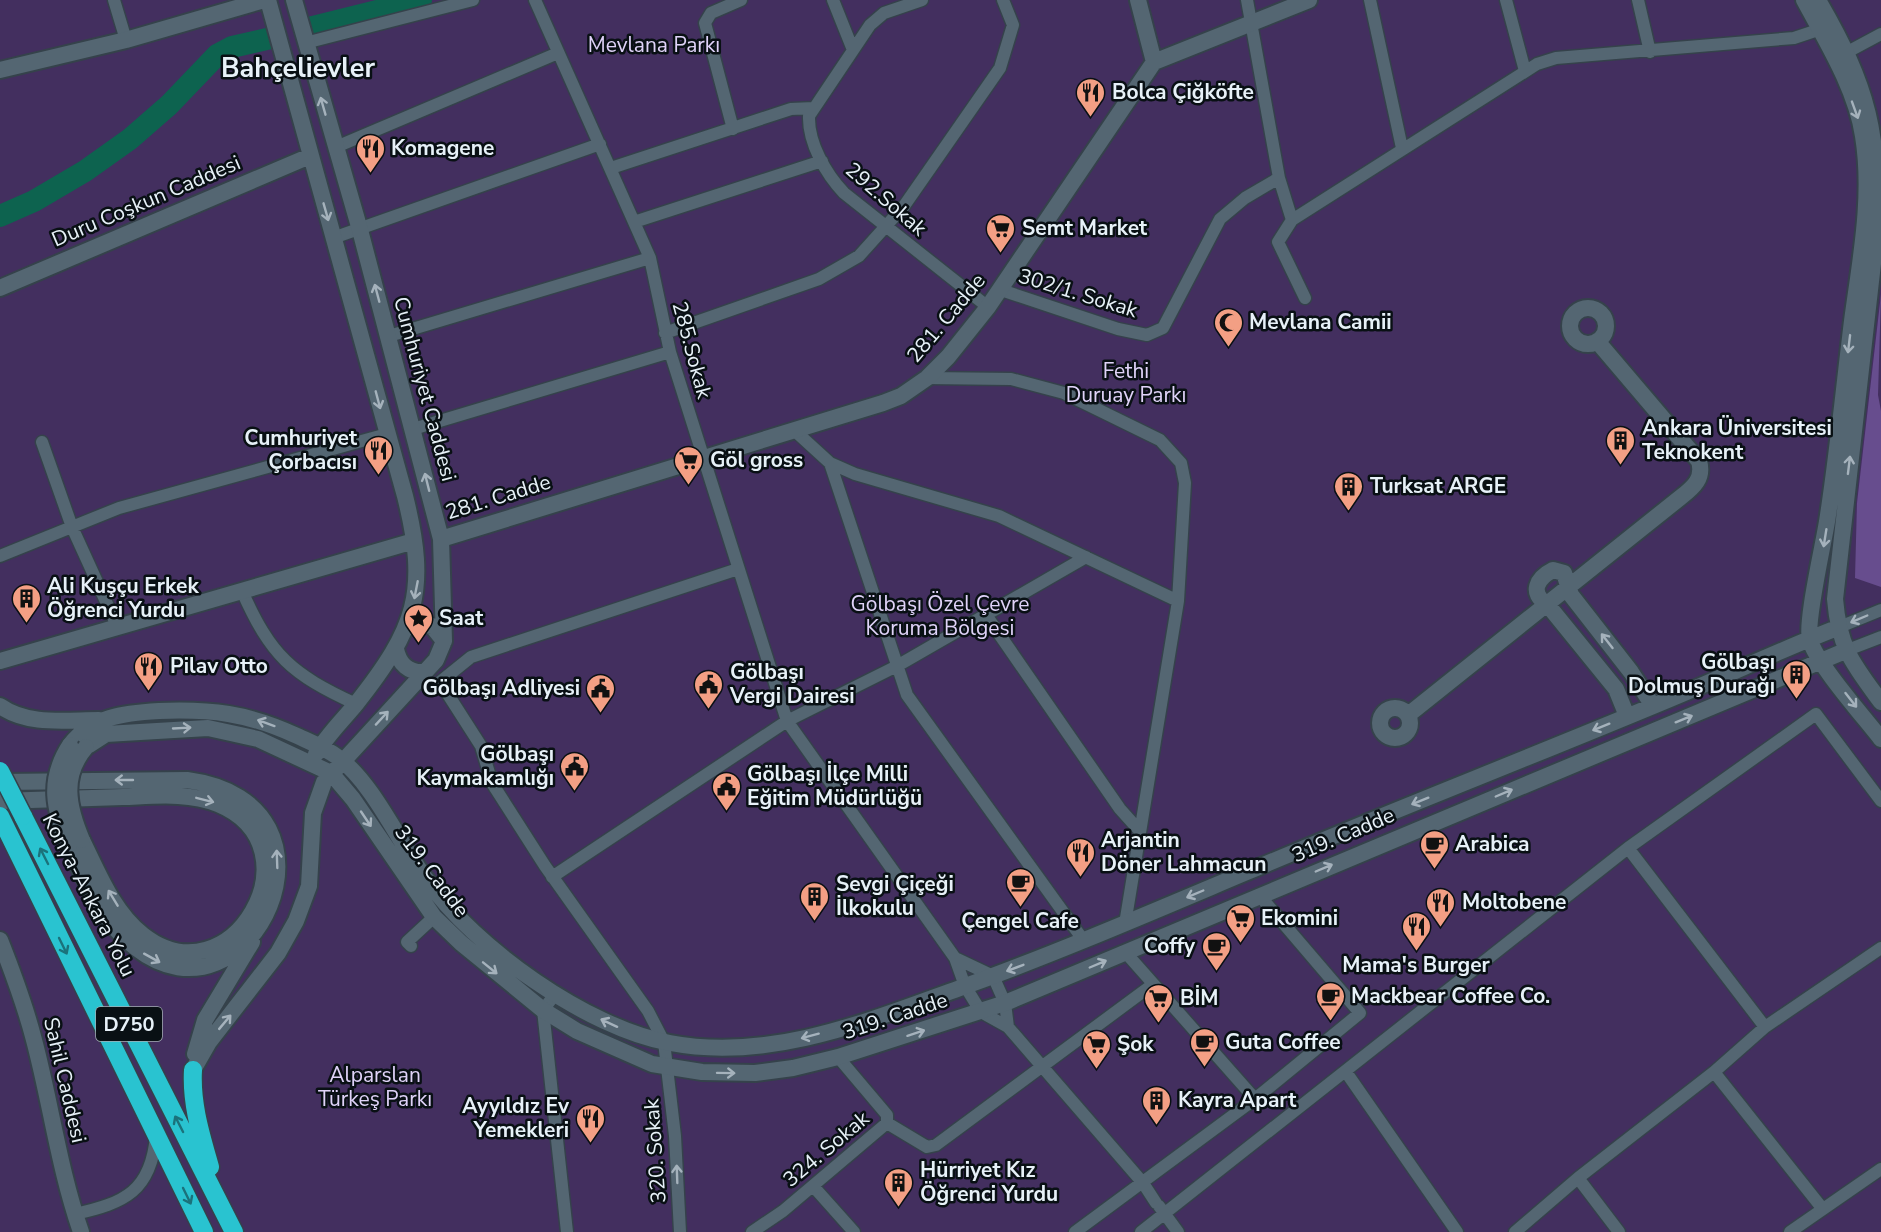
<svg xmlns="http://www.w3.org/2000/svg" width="1881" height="1232" font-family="'Nunito Sans',sans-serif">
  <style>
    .green { fill: #432f5f }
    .forest { fill: #674d8e }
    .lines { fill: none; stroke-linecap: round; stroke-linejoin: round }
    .river { stroke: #0d634f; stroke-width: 22 }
    .street-casing { stroke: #35424b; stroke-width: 15 }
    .secondary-casing { stroke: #35424b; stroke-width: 20 }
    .highway-casing { stroke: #35424b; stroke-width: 21 }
    .street { stroke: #546672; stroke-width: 12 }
    .secondary { stroke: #546672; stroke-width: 16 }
    .highway { stroke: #29c3d0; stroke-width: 18 }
    .secondary-bridge-casing { stroke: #35424b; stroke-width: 20; stroke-linecap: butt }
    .highway-bridge-casing { stroke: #35424b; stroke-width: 21; stroke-linecap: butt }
    .secondary-bridge { stroke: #546672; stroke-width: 16 }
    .highway-bridge { stroke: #29c3d0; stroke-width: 18 }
    .oneway { stroke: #a5b2bc }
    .oneway2 { stroke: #1b727b }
    .labels { text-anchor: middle; stroke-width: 5; stroke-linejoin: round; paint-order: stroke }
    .shield { fill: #091014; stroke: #a4aeb4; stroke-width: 1.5 }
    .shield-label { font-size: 20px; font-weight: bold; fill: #e7f1f8 }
    .park-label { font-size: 21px; fill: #e0d3f9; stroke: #091014 }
    .poi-label { font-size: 21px; font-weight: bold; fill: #e7f1f8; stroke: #091014; text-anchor: start }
    .street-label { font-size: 21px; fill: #e7f1f8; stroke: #091014 }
    .district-label { font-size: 27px; font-weight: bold; fill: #e7f1f8; stroke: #091014 }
  </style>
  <rect width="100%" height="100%" fill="#182832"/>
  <path class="green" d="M0,0h1881v1232h-1881z"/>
  <path class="forest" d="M1881,294l-3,101 3,16v176l-26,-9 2,-75z"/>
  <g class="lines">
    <path class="river" d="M309,28l112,-28
      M0,216l34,-15 51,-30 45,-32 39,-34 48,-50 15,-8 39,-9"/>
    <defs>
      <path id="street" d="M114,0l12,40
        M535,0l115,258 20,94 117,369 168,237 10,28 16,26 27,15 135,156 13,20
        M833,0l20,50
        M922,0l-38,13 -14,12 -61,91c-1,27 17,58 35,77l144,114
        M1247,0l32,178 13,42
        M1370,0l32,148
        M1506,0l19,71
        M1638,0l12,52
        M305,43l168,-43
        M1840,56l41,-22
        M733,129l-28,-106 6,-10 30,-13
        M336,147l222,-94
        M611,168l180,-59 23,-1
        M634,222l188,-61
        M333,238l267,-94
        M1001,290l117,39 29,6 16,-7 57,-109 25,-21 34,-20
        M1305,298l-27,-56 14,-22 245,-156 19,-6 238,-20 33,-11
        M665,333l154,-54 40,-23 45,-50 96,-138 13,-43 -10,-25
        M389,336l261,-78
        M927,378l84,1 53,14 96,47 21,23 4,20 -7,118 -53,323
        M413,429l257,-77
        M795,431l35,32 25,11 144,42 179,85
        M42,442l30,85 46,101
        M830,463l77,232 177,246
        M0,556l119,-48 268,-74
        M242,591c29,65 49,83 114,113
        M986,615l134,194 18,20
        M1837,628l44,-18
        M1845,651l36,-14
        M1628,848l137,179
        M552,877l235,-156 110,-55 189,-109
        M411,946l-4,-4 27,-25
        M1126,953l129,146
        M955,958l38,18 12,27 3,24
        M556,993l-13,17 24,222
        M1346,1072l111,160
        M1714,1072l108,136
        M887,1123l40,24 9,-2 216,-160
        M1578,1178l41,54
        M813,1186l41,46
        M1159,1206l19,26
        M75,1214c50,-11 76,-23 81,-78
        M680,1232l-5,-96 -11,-94 -16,-31 -103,-145 -53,-83 -11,-37 -41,-64 31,-25 267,-88
        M752,1232l31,-21 104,-88v-8l-49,-58
        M1075,1232l180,-133 105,-86 -101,-118
        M1141,1232l487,-384 188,-134 65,87
        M1515,1232l63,-54 136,-106 51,-45 116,-79
        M1790,1232l91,-63"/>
      <path id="secondary" d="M268,0l137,496c24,96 11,132 -49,208 -14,17 -29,31 -40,50
        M1138,0l16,62
        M1804,0c22,41 52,89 59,136 10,61 -3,125 -11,185 -8,65 -14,129 -24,194 -3,24 -23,106 -18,125 6,23 54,77 71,99
        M1818,0c50,86 63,136 58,237l-41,362c4,49 18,65 46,103
        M0,70l126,-30 138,-40
        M0,288l310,-132
        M1570 326a18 18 0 1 1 36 0a18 18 0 1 1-36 0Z
        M441,539l442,-136 18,-7 26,-18 21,-21 40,-50 166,-245 155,-62
        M407,628l10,-4 15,2 12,15
        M396,649c3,15 13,24 28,23
        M0,661l414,-120
        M0,706c28,20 66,14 99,14
        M1380 723a15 15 0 1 1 30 0a15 15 0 1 1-30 0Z
        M1408,715l273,-218c13,-10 23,-19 18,-36l-102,-120
        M1627,716l-11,-27 -69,-85c-18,-11 -10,-26 6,-34l11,3 7,22 60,77 22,34
        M70,745c22,-29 55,-32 89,-34 52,-2 88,2 136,24 15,7 31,13 44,23 36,28 60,85 87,121 49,69 161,149 244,164 100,19 198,-22 290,-55 97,-35 192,-76 287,-116 135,-57 271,-110 406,-166 62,-25 122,-54 184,-78
        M86,747l20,-13 102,-6 50,11 73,34 22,26 81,118 27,26 82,67 34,21 75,33 50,8 53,1 38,-5 45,-11 167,-54 840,-352
        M0,782l187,-2c174,23 63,257 -51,168 -33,-25 -50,-65 -67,-102
        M0,801c41,-1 82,-3 123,-4 31,-1 65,-5 95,7 104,43 13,200 -75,131 -30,-23 -45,-63 -61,-95
        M0,940c13,33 25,65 34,100 17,64 25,129 47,192
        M195,1054l10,-34 47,-78
        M193,1070l16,-28 69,-89 18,-32 13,-35 4,-73 11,-31 112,-122 8,-19 -3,-102 -81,-309 -66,-230"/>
      <path id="highway" d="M0,816l204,416
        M23,816l211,416
        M193,1070c-2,34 8,65 17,97"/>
    </defs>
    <use href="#street" class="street-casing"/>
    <use href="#secondary" class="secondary-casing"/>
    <use href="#highway" class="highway-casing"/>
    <use href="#street" class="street"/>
    <use href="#secondary" class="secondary"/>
    <use href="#highway" class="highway"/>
    <defs>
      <path id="secondary-bridge" d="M82,840c-14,-33 -21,-64 4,-93
        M69,846c-15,-36 -22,-66 1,-101"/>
      <path id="highway-bridge" d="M0,771l23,45"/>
    </defs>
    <use href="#secondary-bridge" class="secondary-bridge-casing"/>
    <use href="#highway-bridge" class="highway-bridge-casing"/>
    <use href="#secondary-bridge" class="secondary-bridge"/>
    <use href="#highway-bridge" class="highway-bridge"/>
  </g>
  <defs><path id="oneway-shaft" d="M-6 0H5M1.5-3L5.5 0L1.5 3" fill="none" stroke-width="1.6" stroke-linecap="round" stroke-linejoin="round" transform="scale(1.5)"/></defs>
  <g class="oneway">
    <use href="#oneway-shaft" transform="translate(323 106) rotate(-106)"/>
    <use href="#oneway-shaft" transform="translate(1855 110) rotate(70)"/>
    <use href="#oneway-shaft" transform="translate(326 212) rotate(74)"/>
    <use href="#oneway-shaft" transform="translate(377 293) rotate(-105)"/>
    <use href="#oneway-shaft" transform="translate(1849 344) rotate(97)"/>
    <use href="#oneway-shaft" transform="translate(378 400) rotate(75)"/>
    <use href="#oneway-shaft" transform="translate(1849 465) rotate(-83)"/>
    <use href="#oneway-shaft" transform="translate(427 482) rotate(-104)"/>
    <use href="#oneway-shaft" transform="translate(1825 538) rotate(99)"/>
    <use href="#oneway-shaft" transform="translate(416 590) rotate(101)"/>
    <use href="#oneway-shaft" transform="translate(1859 619) rotate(157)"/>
    <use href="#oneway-shaft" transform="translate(1607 641) rotate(-128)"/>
    <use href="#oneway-shaft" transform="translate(1851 700) rotate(52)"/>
    <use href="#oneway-shaft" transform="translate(382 718) rotate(-47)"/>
    <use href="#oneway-shaft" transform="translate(1684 719) rotate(-22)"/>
    <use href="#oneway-shaft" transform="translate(266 723) rotate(-160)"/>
    <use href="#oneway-shaft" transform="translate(1601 727) rotate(158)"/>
    <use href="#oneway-shaft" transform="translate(182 728) rotate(-3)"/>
    <use href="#oneway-shaft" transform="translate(124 780) rotate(180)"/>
    <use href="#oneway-shaft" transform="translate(1504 793) rotate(-23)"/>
    <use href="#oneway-shaft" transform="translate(205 800) rotate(14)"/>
    <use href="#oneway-shaft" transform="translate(1420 801) rotate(158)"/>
    <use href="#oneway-shaft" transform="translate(366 819) rotate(56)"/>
    <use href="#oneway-shaft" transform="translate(277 859) rotate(-92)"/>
    <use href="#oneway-shaft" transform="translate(1324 868) rotate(-23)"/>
    <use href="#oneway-shaft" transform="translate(1195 894) rotate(157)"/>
    <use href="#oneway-shaft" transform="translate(113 898) rotate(-121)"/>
    <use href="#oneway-shaft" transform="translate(152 958) rotate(29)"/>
    <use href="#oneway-shaft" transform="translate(1098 964) rotate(-23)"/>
    <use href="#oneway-shaft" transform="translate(490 968) rotate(39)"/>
    <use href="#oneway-shaft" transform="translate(1015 968) rotate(159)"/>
    <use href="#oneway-shaft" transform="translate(225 1022) rotate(-50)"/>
    <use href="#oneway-shaft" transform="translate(609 1023) rotate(-155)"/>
    <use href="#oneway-shaft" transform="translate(916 1033) rotate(-18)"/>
    <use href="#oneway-shaft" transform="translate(810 1036) rotate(165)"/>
    <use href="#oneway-shaft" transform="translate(726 1073) rotate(1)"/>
    <use href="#oneway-shaft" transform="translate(677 1174) rotate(-92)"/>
  </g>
  <g class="oneway2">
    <use href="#oneway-shaft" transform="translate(44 856) rotate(-117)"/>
    <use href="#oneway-shaft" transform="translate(63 946) rotate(64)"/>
    <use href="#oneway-shaft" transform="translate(179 1124) rotate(-117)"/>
    <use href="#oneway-shaft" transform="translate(187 1196) rotate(64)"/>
  </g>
  <defs>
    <symbol id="restaurant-pin" viewBox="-11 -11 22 30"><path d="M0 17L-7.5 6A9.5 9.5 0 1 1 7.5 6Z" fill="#f39f84" stroke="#091014"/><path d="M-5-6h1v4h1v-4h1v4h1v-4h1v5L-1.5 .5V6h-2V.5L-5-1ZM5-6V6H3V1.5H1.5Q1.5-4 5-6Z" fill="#111"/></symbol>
    <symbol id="supermarket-pin" viewBox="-11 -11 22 30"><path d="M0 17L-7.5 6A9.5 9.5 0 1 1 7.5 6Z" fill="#f39f84" stroke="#091014"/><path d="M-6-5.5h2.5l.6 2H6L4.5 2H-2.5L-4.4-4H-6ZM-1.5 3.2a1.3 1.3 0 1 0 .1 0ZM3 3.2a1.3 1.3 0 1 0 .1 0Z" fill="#111"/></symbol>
    <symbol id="mosque-pin" viewBox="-11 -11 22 30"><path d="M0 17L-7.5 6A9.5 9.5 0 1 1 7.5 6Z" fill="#f39f84" stroke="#091014"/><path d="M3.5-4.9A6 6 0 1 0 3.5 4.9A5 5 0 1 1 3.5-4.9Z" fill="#111"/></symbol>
    <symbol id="building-pin" viewBox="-11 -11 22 30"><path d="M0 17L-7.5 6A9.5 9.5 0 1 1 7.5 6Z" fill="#f39f84" stroke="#091014"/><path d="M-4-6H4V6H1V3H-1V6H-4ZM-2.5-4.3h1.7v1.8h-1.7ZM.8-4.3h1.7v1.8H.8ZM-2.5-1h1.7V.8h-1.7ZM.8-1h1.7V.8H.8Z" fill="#111"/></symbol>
    <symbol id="sight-pin" viewBox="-11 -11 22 30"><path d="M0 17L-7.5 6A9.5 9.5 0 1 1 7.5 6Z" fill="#f39f84" stroke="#091014"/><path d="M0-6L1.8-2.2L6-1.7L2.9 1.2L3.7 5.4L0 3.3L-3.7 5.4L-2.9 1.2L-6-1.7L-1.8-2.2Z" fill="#111"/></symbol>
    <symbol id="civic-pin" viewBox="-11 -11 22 30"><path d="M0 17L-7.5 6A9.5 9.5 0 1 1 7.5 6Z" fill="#f39f84" stroke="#091014"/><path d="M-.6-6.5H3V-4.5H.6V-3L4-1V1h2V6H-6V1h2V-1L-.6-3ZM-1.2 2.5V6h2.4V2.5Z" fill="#111"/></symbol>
    <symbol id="cafe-pin" viewBox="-11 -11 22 30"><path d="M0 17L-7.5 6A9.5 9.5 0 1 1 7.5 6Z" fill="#f39f84" stroke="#091014"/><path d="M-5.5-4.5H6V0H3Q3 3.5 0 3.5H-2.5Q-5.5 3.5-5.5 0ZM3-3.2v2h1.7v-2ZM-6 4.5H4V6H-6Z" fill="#111"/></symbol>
  </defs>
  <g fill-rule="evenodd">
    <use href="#restaurant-pin" x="1074" y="76" width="33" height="45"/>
    <use href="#restaurant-pin" x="354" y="132" width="33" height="45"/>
    <use href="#supermarket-pin" x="984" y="212" width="33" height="45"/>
    <use href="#mosque-pin" x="1212" y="306" width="33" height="45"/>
    <use href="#building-pin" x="1604" y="424" width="33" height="45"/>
    <use href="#restaurant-pin" x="362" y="434" width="33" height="45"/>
    <use href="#supermarket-pin" x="672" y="444" width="33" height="45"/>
    <use href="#building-pin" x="1332" y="470" width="33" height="45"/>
    <use href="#building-pin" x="10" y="582" width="33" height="45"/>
    <use href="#sight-pin" x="402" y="602" width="33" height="45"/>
    <use href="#restaurant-pin" x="132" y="650" width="33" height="45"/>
    <use href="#building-pin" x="1780" y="658" width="33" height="45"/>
    <use href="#civic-pin" x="692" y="668" width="33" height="45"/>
    <use href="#civic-pin" x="584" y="672" width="33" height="45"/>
    <use href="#civic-pin" x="558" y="750" width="33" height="45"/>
    <use href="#civic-pin" x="710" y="770" width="33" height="45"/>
    <use href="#cafe-pin" x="1418" y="828" width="33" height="45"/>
    <use href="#restaurant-pin" x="1064" y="836" width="33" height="45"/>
    <use href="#cafe-pin" x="1004" y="866" width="33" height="45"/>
    <use href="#building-pin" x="798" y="880" width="33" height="45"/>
    <use href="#restaurant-pin" x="1424" y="886" width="33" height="45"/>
    <use href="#supermarket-pin" x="1224" y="902" width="33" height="45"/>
    <use href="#restaurant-pin" x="1400" y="910" width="33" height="45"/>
    <use href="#cafe-pin" x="1200" y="930" width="33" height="45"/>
    <use href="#cafe-pin" x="1314" y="980" width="33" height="45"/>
    <use href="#supermarket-pin" x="1142" y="982" width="33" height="45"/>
    <use href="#cafe-pin" x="1188" y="1026" width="33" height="45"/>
    <use href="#supermarket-pin" x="1080" y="1028" width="33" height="45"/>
    <use href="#building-pin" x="1140" y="1084" width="33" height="45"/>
    <use href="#restaurant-pin" x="574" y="1102" width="33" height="45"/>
    <use href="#building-pin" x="882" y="1166" width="33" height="45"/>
  </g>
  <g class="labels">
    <rect class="shield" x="96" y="1007" width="66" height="34" rx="4.5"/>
    <g class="shield-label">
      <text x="129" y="1031">D750</text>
    </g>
    <g class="park-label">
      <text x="654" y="52">Mevlana Parkı</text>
      <text x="1126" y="378">Fethi<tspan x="1126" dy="24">Duruay Parkı</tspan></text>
      <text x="940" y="611">Gölbaşı Özel Çevre<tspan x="940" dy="24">Koruma Bölgesi</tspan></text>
      <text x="375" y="1082">Alparslan<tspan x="375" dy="24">Türkeş Parkı</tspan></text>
    </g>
    <g class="poi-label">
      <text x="1112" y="99">Bolca Çiğköfte</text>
      <text x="391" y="155">Komagene</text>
      <text x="1022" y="235">Semt Market</text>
      <text x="1249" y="329">Mevlana Camii</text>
      <text x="1642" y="435">Ankara Üniversitesi<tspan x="1642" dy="24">Teknokent</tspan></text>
      <text x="357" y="445" text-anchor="end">Cumhuriyet<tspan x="357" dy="24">Çorbacısı</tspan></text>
      <text x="710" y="467">Göl gross</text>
      <text x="1370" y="493">Turksat ARGE</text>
      <text x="47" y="593">Ali Kuşçu Erkek<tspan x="47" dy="24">Öğrenci Yurdu</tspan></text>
      <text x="439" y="625">Saat</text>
      <text x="1775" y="669" text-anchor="end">Gölbaşı<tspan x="1775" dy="24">Dolmuş Durağı</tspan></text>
      <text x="170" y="673">Pilav Otto</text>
      <text x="730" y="679">Gölbaşı<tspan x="730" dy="24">Vergi Dairesi</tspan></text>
      <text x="580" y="695" text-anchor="end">Gölbaşı Adliyesi</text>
      <text x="554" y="761" text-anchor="end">Gölbaşı<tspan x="554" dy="24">Kaymakamlığı</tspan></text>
      <text x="747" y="781">Gölbaşı İlçe Milli<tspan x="747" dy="24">Eğitim Müdürlüğü</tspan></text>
      <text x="1101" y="847">Arjantin<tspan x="1101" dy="24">Döner Lahmacun</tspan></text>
      <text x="1455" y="851">Arabica</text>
      <text x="836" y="891">Sevgi Çiçeği<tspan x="836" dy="24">İlkokulu</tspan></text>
      <text x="1462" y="909">Moltobene</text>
      <text x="1261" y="925">Ekomini</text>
      <text x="1020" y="928" text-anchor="middle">Çengel Cafe</text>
      <text x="1195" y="953" text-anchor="end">Coffy</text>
      <text x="1416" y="972" text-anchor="middle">Mama's Burger</text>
      <text x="1351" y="1003">Mackbear Coffee Co.</text>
      <text x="1180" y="1005">BİM</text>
      <text x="1225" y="1049">Guta Coffee</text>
      <text x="1117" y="1051">Şok</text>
      <text x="1178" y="1107">Kayra Apart</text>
      <text x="569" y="1113" text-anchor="end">Ayyıldız Ev<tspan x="569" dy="24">Yemekleri</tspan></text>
      <text x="920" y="1177">Hürriyet Kız<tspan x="920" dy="24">Öğrenci Yurdu</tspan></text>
    </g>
    <g class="street-label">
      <text transform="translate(886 199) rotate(41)" y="7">292.Sokak</text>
      <text transform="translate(146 201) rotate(-23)" y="7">Duru Coşkun Caddesi</text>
      <text transform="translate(1078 293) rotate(17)" y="7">302/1. Sokak</text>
      <text transform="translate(946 318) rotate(-50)" y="7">281. Cadde</text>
      <text transform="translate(692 350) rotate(75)" y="7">285.Sokak</text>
      <text transform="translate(425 389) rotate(75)" y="7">Cumhuriyet Caddesi</text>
      <text transform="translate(498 497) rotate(-17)" y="7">281. Cadde</text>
      <text transform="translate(1343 835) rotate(-23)" y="7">319. Cadde</text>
      <text transform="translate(432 871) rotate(53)" y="7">319. Cadde</text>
      <text transform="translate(89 895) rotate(63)" y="7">Konya-Ankara Yolu</text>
      <text transform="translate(895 1016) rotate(-18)" y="7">319. Cadde</text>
      <text transform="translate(65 1080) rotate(77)" y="7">Sahil Caddesi</text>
      <text transform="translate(826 1149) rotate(-40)" y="7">324. Sokak</text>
      <text transform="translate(655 1151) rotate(-94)" y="7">320. Sokak</text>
    </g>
    <g class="district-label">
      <text x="298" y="77">Bahçelievler</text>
    </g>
  </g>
</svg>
